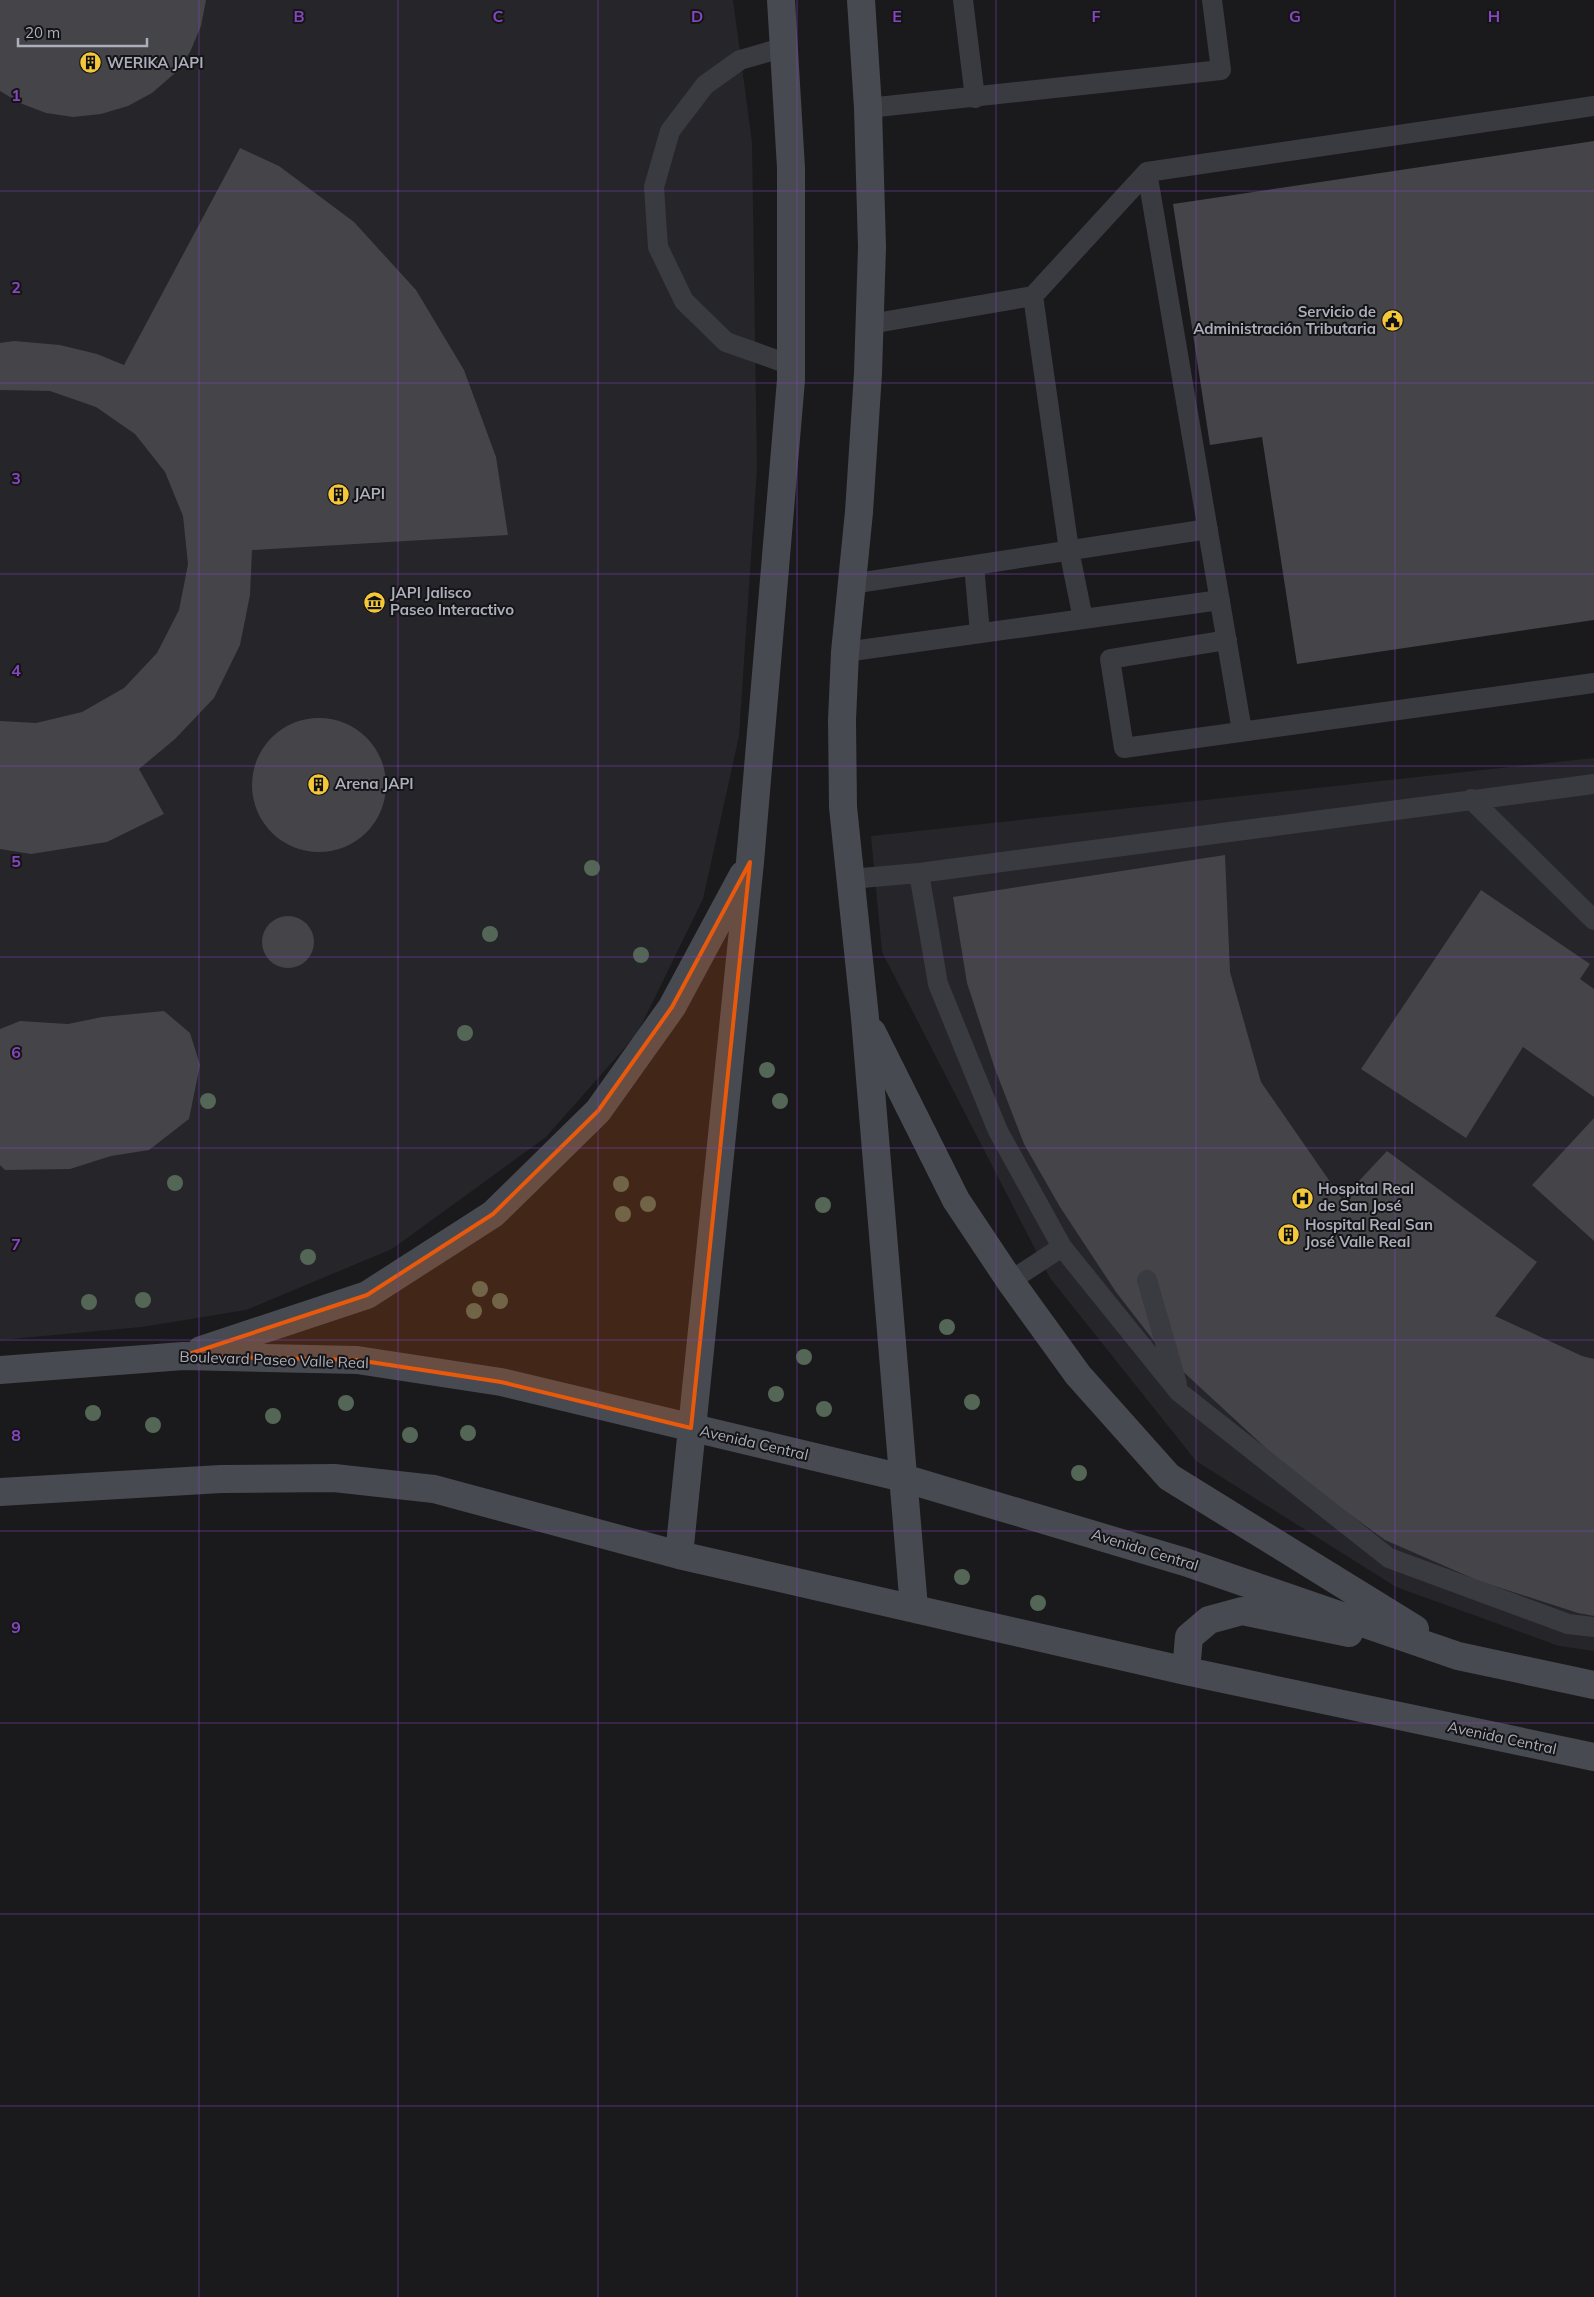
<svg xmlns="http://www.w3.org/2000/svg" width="1594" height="2297" font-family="Mulish,sans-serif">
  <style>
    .built { fill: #262529 }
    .building { fill: #444449 }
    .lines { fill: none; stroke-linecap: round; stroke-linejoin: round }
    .lane { stroke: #3a3b41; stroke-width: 20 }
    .secondary { stroke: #484a51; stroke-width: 28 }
    .tree { fill: #546757 }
    .marked { fill: #e8590c; fill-opacity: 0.2; stroke: #e8590c; stroke-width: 4; stroke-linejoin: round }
    .grid { fill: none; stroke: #8546be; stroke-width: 1; stroke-opacity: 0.55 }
    .labels { text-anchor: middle; stroke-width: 4; stroke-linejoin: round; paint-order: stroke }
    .poi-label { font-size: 15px; font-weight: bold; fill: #acafbb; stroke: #151417; text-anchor: start }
    .street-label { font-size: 15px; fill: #acafbb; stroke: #151417 }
    .grid-label { font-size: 16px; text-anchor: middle; font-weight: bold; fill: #8546be; stroke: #151417; stroke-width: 4; stroke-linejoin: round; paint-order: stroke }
  </style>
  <rect width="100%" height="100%" fill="#1a191c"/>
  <path class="built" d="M0,0h733l19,142 5,326 -18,268 -36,163 -66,135 -91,103 -154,112 -146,61 -104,17 -142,13z
    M1594,758v893l-35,-5 -163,-59 -200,-126 -146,-183 -168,-326 -11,-116z"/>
  <path class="building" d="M0,0h206l-5,26 -11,26 -16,22 -22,19 -24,13 -27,8 -28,3 -27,-4 -26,-10 -20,-12z
    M1594,141v479l-297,44 -35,-227 -52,8 -37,-241z
    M240,148l39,18 75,56 62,68 48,80 32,87 12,78 -256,15 -2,45 -10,50 -26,53 -39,41 -36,30 25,45 -57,28 -76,12 -31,-5v-128l36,2 46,-11 42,-24 33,-35 22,-43 9,-46 -5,-48 -18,-44 -30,-38 -39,-27 -46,-16 -50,-1v-47l14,-2 46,4 37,9 27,11z
    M252 785a67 67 0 1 1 134 0a67 67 0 1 1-134 0Z
    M1225,855l5,117 31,110 81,117 45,-48 150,111 -42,54 87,40 12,3v257l-16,-3 -99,-32 -94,-41 -91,-66 -130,-120 -48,-62 -56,-85 -36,-63 -29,-75 -28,-86 -14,-86z
    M1481,890l109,74 -10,15 14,10v108l-71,-50 -57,91 -105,-69z
    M262 942a26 26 0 1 1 52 0a26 26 0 1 1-52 0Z
    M164,1011l26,22 10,32 -11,54 -40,31 -38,6 -41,13 -65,1 -5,-5v-136l20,-8 48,3 34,-7z
    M1594,1118v123l-62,-56z"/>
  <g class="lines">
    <path class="lane" d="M963,0l12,98
      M785,47l-45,13 -35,25 -35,46 -16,56 4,60 26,54 42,41 65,23
      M868,108l353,-38 -9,-70
      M1147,172l447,-66
      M870,324l163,-28
      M974,565l6,68
      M851,584l357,-55
      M1083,619l-14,-69 -36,-254 114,-124 95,559
      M1227,640l-117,19 14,89 470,-65
      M845,652l375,-52
      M1471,799l123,121
      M919,873l19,111 60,147 64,116 117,145 210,166 179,66 26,3
      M850,879l69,-6 675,-89
      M1147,1280l30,104
      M1010,1281l52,-34"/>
    <path class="secondary" d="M861,0l7,108 4,139 -4,126 -9,139 -14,140 -3,68 1,87 22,211 49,590
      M872,1032l84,168 54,81 68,94 91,102 246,152
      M201,1350l166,-55 126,-81 105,-103 74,-104 71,-132
      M0,1370l183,-14 174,4 144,22 402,96 282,84 273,94 136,29
      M0,1492l221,-13 113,-1 100,11 245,66 507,116 408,86
      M679,1555l71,-693 41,-482v-212l-10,-168
      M1186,1671l3,-34 20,-17 33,-9 107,22"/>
  </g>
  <g class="tree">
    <circle cx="592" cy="868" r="8"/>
    <circle cx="490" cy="934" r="8"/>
    <circle cx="641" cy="955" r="8"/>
    <circle cx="465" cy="1033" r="8"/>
    <circle cx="767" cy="1070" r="8"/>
    <circle cx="208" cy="1101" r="8"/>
    <circle cx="780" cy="1101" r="8"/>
    <circle cx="175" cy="1183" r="8"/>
    <circle cx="621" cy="1184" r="8"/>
    <circle cx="648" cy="1204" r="8"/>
    <circle cx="823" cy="1205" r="8"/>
    <circle cx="623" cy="1214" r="8"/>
    <circle cx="308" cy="1257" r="8"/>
    <circle cx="480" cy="1289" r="8"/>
    <circle cx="143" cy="1300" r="8"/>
    <circle cx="500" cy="1301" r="8"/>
    <circle cx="89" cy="1302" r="8"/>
    <circle cx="474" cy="1311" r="8"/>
    <circle cx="947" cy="1327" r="8"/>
    <circle cx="804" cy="1357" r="8"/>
    <circle cx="776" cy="1394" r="8"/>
    <circle cx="972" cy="1402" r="8"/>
    <circle cx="346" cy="1403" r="8"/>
    <circle cx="824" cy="1409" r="8"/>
    <circle cx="93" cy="1413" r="8"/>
    <circle cx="273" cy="1416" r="8"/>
    <circle cx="153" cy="1425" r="8"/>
    <circle cx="468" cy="1433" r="8"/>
    <circle cx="410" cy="1435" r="8"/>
    <circle cx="1079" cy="1473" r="8"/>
    <circle cx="962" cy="1577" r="8"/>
    <circle cx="1038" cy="1603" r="8"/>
  </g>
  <path class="marked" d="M750,862l-59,566 -190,-46 -144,-22 -174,-4 184,-61 126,-81 105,-103 74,-104z"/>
  <path class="grid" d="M199,0v2297M398,0v2297M598,0v2297M797,0v2297M996,0v2297M1196,0v2297M1395,0v2297M0,191h1594M0,383h1594M0,574h1594M0,766h1594M0,957h1594M0,1148h1594M0,1340h1594M0,1531h1594M0,1723h1594M0,1914h1594M0,2106h1594"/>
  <defs>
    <symbol id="building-disc" viewBox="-11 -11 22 22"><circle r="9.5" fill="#f4c839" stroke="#151417"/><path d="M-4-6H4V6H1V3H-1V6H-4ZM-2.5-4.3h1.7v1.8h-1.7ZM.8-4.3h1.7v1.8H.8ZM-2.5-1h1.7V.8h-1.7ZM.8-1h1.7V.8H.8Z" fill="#111"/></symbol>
    <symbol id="civic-disc" viewBox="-11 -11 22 22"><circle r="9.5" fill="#f4c839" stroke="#151417"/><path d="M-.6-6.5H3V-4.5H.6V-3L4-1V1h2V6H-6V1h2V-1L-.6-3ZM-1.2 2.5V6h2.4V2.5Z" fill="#111"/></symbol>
    <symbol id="museum-disc" viewBox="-11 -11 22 22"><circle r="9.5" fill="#f4c839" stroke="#151417"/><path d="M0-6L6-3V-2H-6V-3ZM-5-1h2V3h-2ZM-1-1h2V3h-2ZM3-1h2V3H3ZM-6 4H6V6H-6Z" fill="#111"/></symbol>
    <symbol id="hospital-disc" viewBox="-11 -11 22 22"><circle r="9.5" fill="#f4c839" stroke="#151417"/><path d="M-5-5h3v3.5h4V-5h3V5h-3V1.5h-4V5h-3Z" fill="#111"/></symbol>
  </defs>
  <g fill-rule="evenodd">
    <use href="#building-disc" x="78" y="50" width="25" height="25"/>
    <use href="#civic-disc" x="1380" y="308" width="25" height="25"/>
    <use href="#building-disc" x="326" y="482" width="25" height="25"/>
    <use href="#museum-disc" x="362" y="590" width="25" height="25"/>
    <use href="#building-disc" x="306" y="772" width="25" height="25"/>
    <use href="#hospital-disc" x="1290" y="1186" width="25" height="25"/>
    <use href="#building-disc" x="1276" y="1222" width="25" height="25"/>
  </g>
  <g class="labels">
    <g class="poi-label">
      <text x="107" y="68">WERIKA JAPI</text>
      <text x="1376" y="317" text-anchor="end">Servicio de<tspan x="1376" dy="17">Administración Tributaria</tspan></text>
      <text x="354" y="499">JAPI</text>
      <text x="390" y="598">JAPI Jalisco<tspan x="390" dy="17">Paseo Interactivo</tspan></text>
      <text x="335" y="789">Arena JAPI</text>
      <text x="1318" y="1194">Hospital Real<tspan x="1318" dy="17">de San José</tspan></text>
      <text x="1305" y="1230">Hospital Real San<tspan x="1305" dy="17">José Valle Real</tspan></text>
    </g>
    <g class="street-label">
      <text transform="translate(274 1360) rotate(2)" y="5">Boulevard Paseo Valle Real</text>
      <text transform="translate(754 1443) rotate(13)" y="5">Avenida Central</text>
      <text transform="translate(1145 1550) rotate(17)" y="5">Avenida Central</text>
      <text transform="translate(1502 1738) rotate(12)" y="5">Avenida Central</text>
    </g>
  </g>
  <g class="grid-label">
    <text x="299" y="22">B</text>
    <text x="498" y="22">C</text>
    <text x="697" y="22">D</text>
    <text x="897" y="22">E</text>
    <text x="1096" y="22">F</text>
    <text x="1295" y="22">G</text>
    <text x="1494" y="22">H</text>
    <text x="16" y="101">1</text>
    <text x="16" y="293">2</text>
    <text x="16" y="484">3</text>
    <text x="16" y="676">4</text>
    <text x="16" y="867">5</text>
    <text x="16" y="1058">6</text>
    <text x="16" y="1250">7</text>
    <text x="16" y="1441">8</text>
    <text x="16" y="1633">9</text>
  </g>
  <path d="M18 38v8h129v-8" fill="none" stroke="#acafbb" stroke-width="2.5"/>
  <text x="25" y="38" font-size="15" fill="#acafbb" stroke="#151417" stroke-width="4" paint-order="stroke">20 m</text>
</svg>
